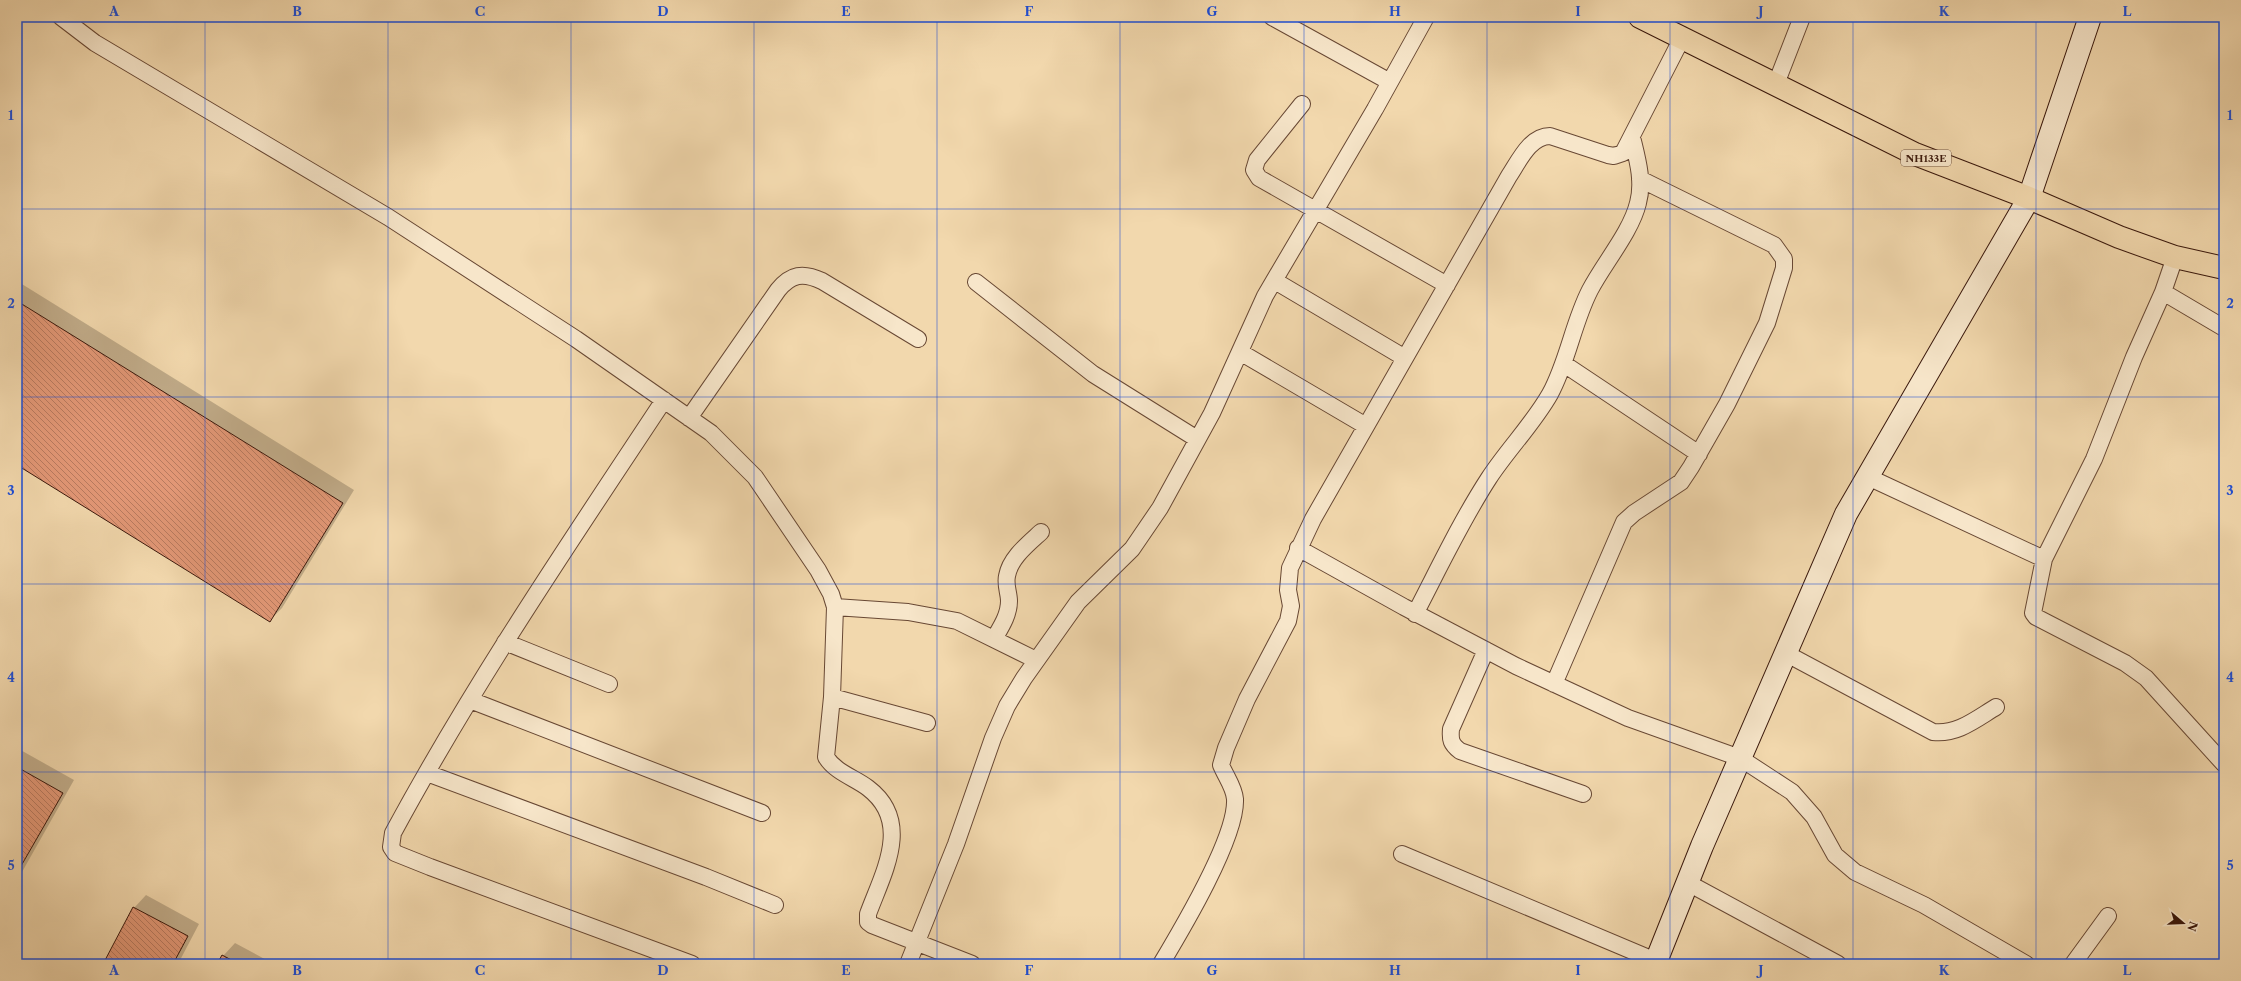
<svg xmlns="http://www.w3.org/2000/svg" width="2241" height="981" font-family="'Libre Caslon Text',serif">
  <style>
    .shadow { fill: #0003 }
    .building { fill: url(#building-back-hatch); stroke: #3a180c }
    .lines { fill: none; stroke-linecap: round; stroke-linejoin: round }
    .street-casing { stroke: #684834; stroke-width: 18 }
    .secondary-casing { stroke: #3a180c; stroke-width: 24 }
    .primary-casing { stroke: #3a180c; stroke-width: 24 }
    .street { stroke: #f7e6ca; stroke-width: 16 }
    .secondary { stroke: #f7e6ca; stroke-width: 22 }
    .primary { stroke: #f2d8ad; stroke-width: 22 }
    .grid { fill: none; stroke: #1d4ed8; stroke-width: 1; stroke-opacity: 0.55 }
    .labels { text-anchor: middle; stroke-width: 3; stroke-linejoin: round; paint-order: stroke }
    .shield { fill: #f7e6ca; stroke: #735645; stroke-width: 1 }
    .shield-label { font-size: 10px; font-weight: bold; fill: #3a180c }
    .neatline { fill: none; stroke: #1d4ed8; stroke-width: 1.5 }
    .grid-label { font-size: 13px; text-anchor: middle; font-weight: bold; fill: #1d4ed8 }
  </style>
  <defs>
    <pattern id="building-back-hatch" width="6" height="6" patternUnits="userSpaceOnUse"><rect width="6" height="6" fill="#e39877"/><path d="M-1 5l2 2M0 0l6 6M5-1l2 2" fill="none" stroke="#b97b60"/></pattern>
  </defs>
  <rect width="100%" height="100%" fill="#f2d8ad"/>
  <filter id="stains"><feTurbulence type="fractalNoise" baseFrequency=".005" numOctaves="4"/><feColorMatrix values="0 0 0 0 .2 0 0 0 0 .09 0 0 0 0 .02 0 0 0 .5 -.17"/></filter>
  <radialGradient id="worn" r=".72"><stop offset=".6" stop-color="#630" stop-opacity="0"/><stop offset="1" stop-color="#630" stop-opacity=".3"/></radialGradient>
  <path class="shadow" d="M17,281l337,209 -72,118 -12,12 -253,-156z
    M17,748l57,32 -52,92 -5,5z
    M146,895l53,29 -21,40h-74l30,-56z
    M235,943l39,21h-56l5,-8z"/>
  <path class="building" d="M17,301l326,202 -73,119 -253,-157z
    M17,767l46,26 -46,80z
    M133,907l55,29 -15,28h-70z
    M222,955l17,9h-22z"/>
  <g class="lines">
    <defs>
      <path id="street" d="M61,17l34,26 293,174 188,122 135,94 44,44 63,93 13,24 4,13 -3,90 -6,60c9,15 29,21 42,31 45,34 15,85 0,126v8l4,3 100,39
        M1272,17l118,65
        M1776,84l26,-67
        M1302,104l-45,56 -3,10 5,8 188,107
        M2175,257l-12,35 -29,65 -40,102 -50,100 -11,54 3,4 89,46 21,15 78,86
        M1275,281l130,77
        M976,282l117,92 104,65
        M2163,292l61,36
        M1240,352l126,74
        M1564,364l135,90
        M664,400c-94,142 -190,283 -271,433l-2,14 4,6 35,14 262,97
        M689,418l89,-128c13,-16 25,-18 44,-9l96,58
        M1868,477l176,82
        M1298,548l106,59 112,59 112,52 112,40 52,34 22,25 21,38 20,17 69,33 102,59
        M835,607l73,5 49,9 79,39
        M1415,614c24,-46 46,-93 74,-136 19,-29 44,-54 61,-84 18,-33 23,-71 40,-104 14,-27 41,-58 48,-87 6,-22 -1,-45 -6,-66
        M994,639c7,-12 15,-24 15,-38 0,-8 -4,-16 -2,-25 3,-18 21,-32 34,-44
        M505,642l104,42
        M1486,650l-35,79c-1,11 0,15 9,22l123,43
        M1785,653l148,79c24,3 43,-13 63,-25
        M1554,684l70,-162 10,-9 47,-31 10,-15 36,-63 40,-81 17,-55v-9l-10,-14 -134,-66
        M832,697l95,26
        M470,700l292,113
        M427,773l279,104 69,28
        M1402,854l254,107
        M1688,883l150,81
        M908,964l48,-120 37,-106 14,-32 17,-28 54,-76 54,-53 28,-41 52,-95 53,-117 110,-187 51,-92
        M1161,964c21,-35 76,-127 74,-165 -1,-12 -9,-22 -14,-34l5,-17 21,-49 41,-78 3,-15 -3,-16 2,-22 23,-49 196,-343c10,-15 21,-40 41,-40l58,19 6,1 9,-3 59,-115
        M2073,964l35,-48"/>
      <path id="secondary" d="M1655,964l47,-118 144,-332 183,-316 61,-181"/>
      <path id="primary" d="M1640,17l275,137 114,44 90,39 56,20 49,11"/>
    </defs>
    <use href="#street" class="street-casing"/>
    <use href="#secondary" class="secondary-casing"/>
    <use href="#primary" class="primary-casing"/>
    <use href="#street" class="street"/>
    <use href="#secondary" class="secondary"/>
    <use href="#primary" class="primary"/>
  </g>
  <path class="grid" d="M205,17v947M388,17v947M571,17v947M754,17v947M937,17v947M1120,17v947M1304,17v947M1487,17v947M1670,17v947M1853,17v947M2036,17v947M17,209h2207M17,397h2207M17,584h2207M17,772h2207"/>
  <g class="labels">
    <rect class="shield" x="1901" y="150" width="50" height="16" rx="3"/>
    <g class="shield-label">
      <text x="1926" y="162">NH133E</text>
    </g>
  </g>
  <rect width="2241" height="981" fill="none" stroke="#f2d8ad" stroke-width="44"/>
  <g transform="translate(2183 923) rotate(109)" stroke="#f7e6ca" stroke-width="3" paint-order="stroke">
  <path d="M0-3L7 15L0 10L-7 15Z" fill="#3a180c"/>
  <text y="-6" font-size="11" font-weight="bold" text-anchor="middle" fill="#3a180c">N</text>
  </g>
  <rect x="22" y="22" width="2197" height="937" class="neatline"/>
  <g class="grid-label">
    <text x="114" y="16">A</text>
    <text x="297" y="16">B</text>
    <text x="480" y="16">C</text>
    <text x="663" y="16">D</text>
    <text x="846" y="16">E</text>
    <text x="1029" y="16">F</text>
    <text x="1212" y="16">G</text>
    <text x="1395" y="16">H</text>
    <text x="1578" y="16">I</text>
    <text x="1761" y="16">J</text>
    <text x="1944" y="16">K</text>
    <text x="2127" y="16">L</text>
    <text x="11" y="120">1</text>
    <text x="2230" y="120">1</text>
    <text x="11" y="308">2</text>
    <text x="2230" y="308">2</text>
    <text x="11" y="495">3</text>
    <text x="2230" y="495">3</text>
    <text x="11" y="682">4</text>
    <text x="2230" y="682">4</text>
    <text x="11" y="870">5</text>
    <text x="2230" y="870">5</text>
    <text x="114" y="975">A</text>
    <text x="297" y="975">B</text>
    <text x="480" y="975">C</text>
    <text x="663" y="975">D</text>
    <text x="846" y="975">E</text>
    <text x="1029" y="975">F</text>
    <text x="1212" y="975">G</text>
    <text x="1395" y="975">H</text>
    <text x="1578" y="975">I</text>
    <text x="1761" y="975">J</text>
    <text x="1944" y="975">K</text>
    <text x="2127" y="975">L</text>
  </g>
  <rect width="100%" height="100%" filter="url(#stains)"/>
  <rect width="100%" height="100%" fill="url(#worn)"/>
</svg>
